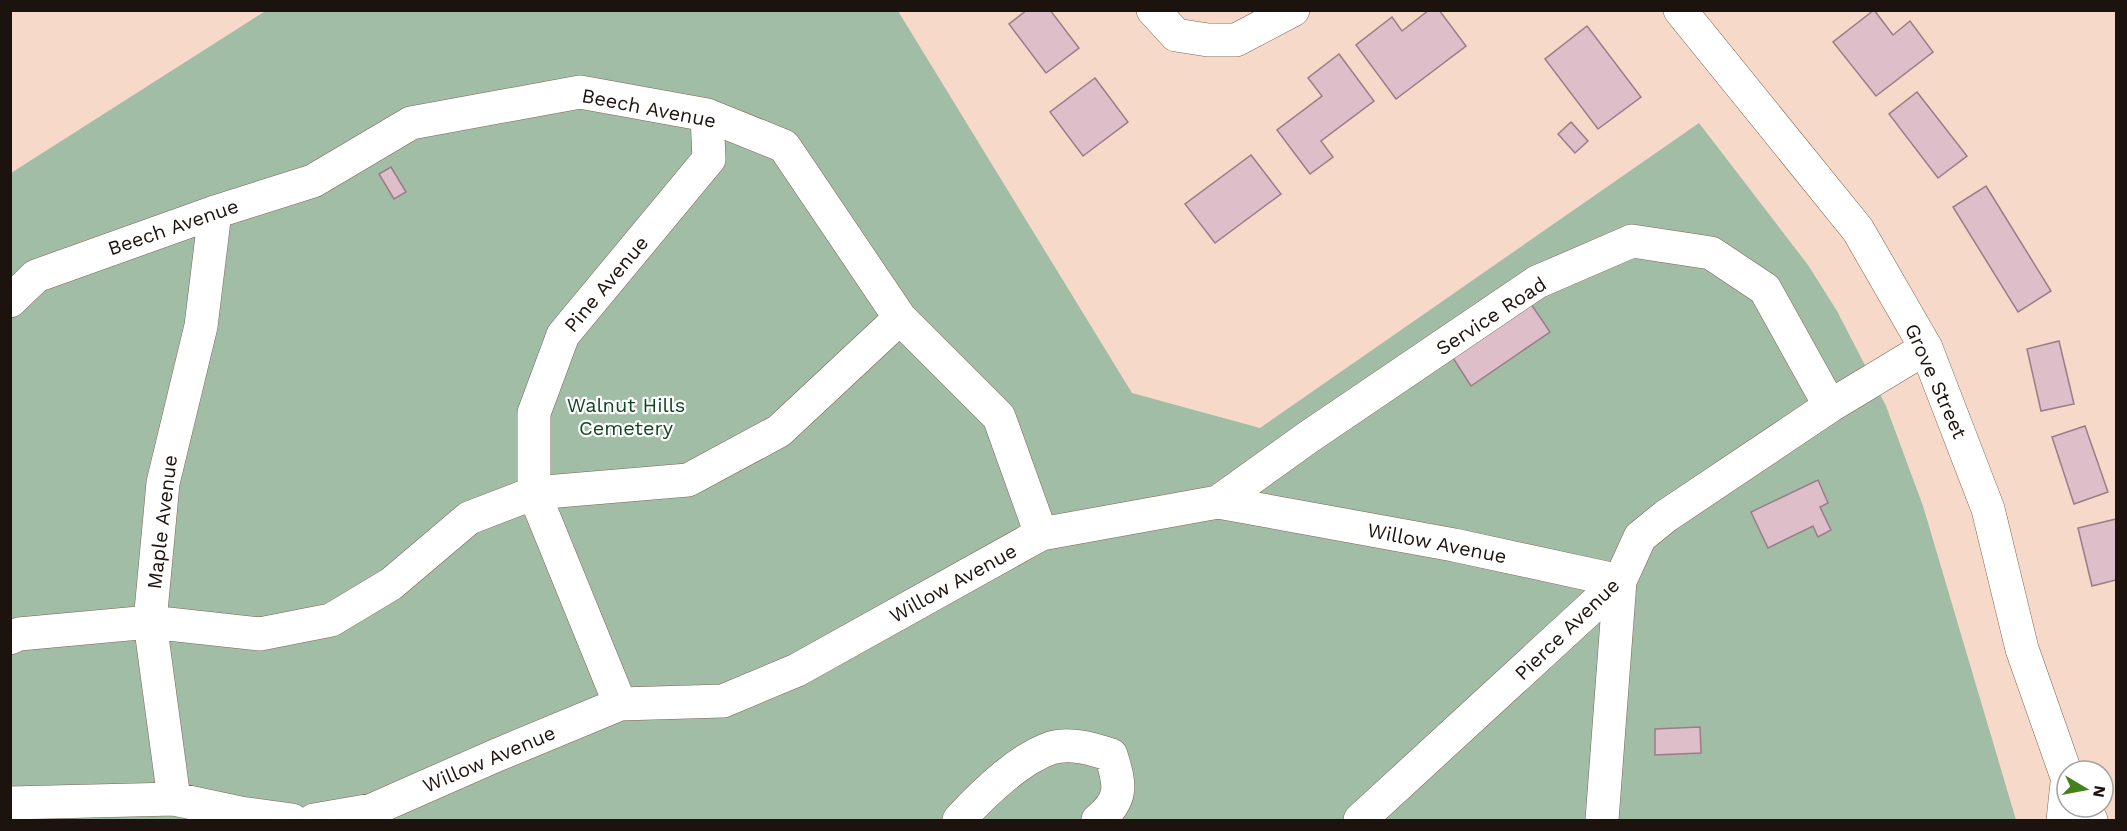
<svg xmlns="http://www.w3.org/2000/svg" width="2127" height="831" font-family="'Work Sans',sans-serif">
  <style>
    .green { fill: #a1bda6 }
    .building { fill: #ddbec9; stroke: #9a7d88; stroke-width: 1.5 }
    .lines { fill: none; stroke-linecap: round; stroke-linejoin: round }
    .minor-casing { stroke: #7c6355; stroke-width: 34 }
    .major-casing { stroke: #7c6355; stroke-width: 34 }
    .minor { stroke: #fff; stroke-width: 33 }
    .major { stroke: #fff; stroke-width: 33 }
    .labels { text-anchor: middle; stroke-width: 4.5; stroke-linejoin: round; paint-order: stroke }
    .street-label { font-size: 20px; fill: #1d130e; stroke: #fff }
    .park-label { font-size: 20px; fill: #104521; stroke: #fff }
  </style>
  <rect width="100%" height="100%" fill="#f6d9c9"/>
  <path class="green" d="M267,10l631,1 234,382 128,35 439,-305 109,142 29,46 49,95 37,100 93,314h-2005v-647z"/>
  <path class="building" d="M1027,10h23l29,38 -33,25 -37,-49z
    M1429,10h10l27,36 -70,53 -40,-54 36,-28 10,14z
    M1874,10l19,25 17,-14 23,31 -57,44 -43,-54z
    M1587,26l54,71 -43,32 -53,-70z
    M1339,54l35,47 -53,40 12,16 -23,17 -33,-44 45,-34 -14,-18z
    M1095,78l33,44 -45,34 -33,-44z
    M1917,92l50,64 -29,22 -49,-64z
    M1571,122l17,19 -13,12 -17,-19z
    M1251,155l30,39 -66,49 -30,-39z
    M391,167l15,25 -12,7 -15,-25z
    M1986,186l65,105 -33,21 -65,-105z
    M1531,304l19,28 -79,54 -18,-28z
    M2059,341l15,63 -33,7 -14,-62z
    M2085,426l23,66 -34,12 -22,-67z
    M1818,480l10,23 -8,4 11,23 -13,7 -5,-11 -45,22 -17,-36z
    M2116,519v61l-24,6 -14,-58z
    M1700,727l1,26 -46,2v-26z"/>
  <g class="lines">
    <defs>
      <path id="minor" d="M1153,10l23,25 32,5h28l57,-30
        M10,301l26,-25 179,-64 98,-31 98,-58 169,-31 127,23 77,31 116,172 99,99 42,117
        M1218,502l89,-64 230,-156 95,-41 79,12 54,36 65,117
        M10,638l9,-4 131,-12 110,12 71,-14 60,-36 78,-66 65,-25 154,-13 91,-49 121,-113
        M620,704l-86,-211v-80l29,-78 146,-176 -2,-44
        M174,799l-24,-177 13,-139 38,-157 14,-114
        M10,803l164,-4 66,14 52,7
        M314,820l58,-10 125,-55 123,-51 103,-3 74,-31 244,-136 177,-32 236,43 166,36
        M959,820c23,-25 60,-61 92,-72 19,-6 42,1 60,7 9,29 13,44 -13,65
        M1360,820l260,-239 20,-44 26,-21 164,-110 96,-58
        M1602,820l18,-239"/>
      <path id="major" d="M1680,10l178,220 68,118 62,161 34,140 45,128
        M2083,807l8,13
        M2063,820l4,-37"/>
    </defs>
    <use href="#minor" class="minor-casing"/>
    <use href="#major" class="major-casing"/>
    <use href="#minor" class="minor"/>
    <use href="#major" class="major"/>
  </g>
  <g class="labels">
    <g class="street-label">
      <text transform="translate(649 108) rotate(11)" y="7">Beech Avenue</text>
      <text transform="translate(173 227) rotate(-19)" y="7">Beech Avenue</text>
      <text transform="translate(606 284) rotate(-50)" y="7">Pine Avenue</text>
      <text transform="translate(1491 316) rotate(-33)" y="7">Service Road</text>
      <text transform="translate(1936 381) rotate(66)" y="7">Grove Street</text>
      <text transform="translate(162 522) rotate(-83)" y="7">Maple Avenue</text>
      <text transform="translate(1437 543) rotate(11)" y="7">Willow Avenue</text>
      <text transform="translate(953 583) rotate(-29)" y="7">Willow Avenue</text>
      <text transform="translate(1567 629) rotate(-44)" y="7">Pierce Avenue</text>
      <text transform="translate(489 759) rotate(-23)" y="7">Willow Avenue</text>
    </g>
    <g class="park-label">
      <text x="626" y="412">Walnut Hills<tspan x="626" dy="23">Cemetery</tspan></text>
    </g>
  </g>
  <rect width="2127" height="831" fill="none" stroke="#1d130e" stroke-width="24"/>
  <g transform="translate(2085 789) rotate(100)"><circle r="28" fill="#ffffff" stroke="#a5a19f" stroke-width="1.5"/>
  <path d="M0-4.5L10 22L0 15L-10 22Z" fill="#44801c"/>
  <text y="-9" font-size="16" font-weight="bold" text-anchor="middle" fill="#1d130e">N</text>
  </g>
</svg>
